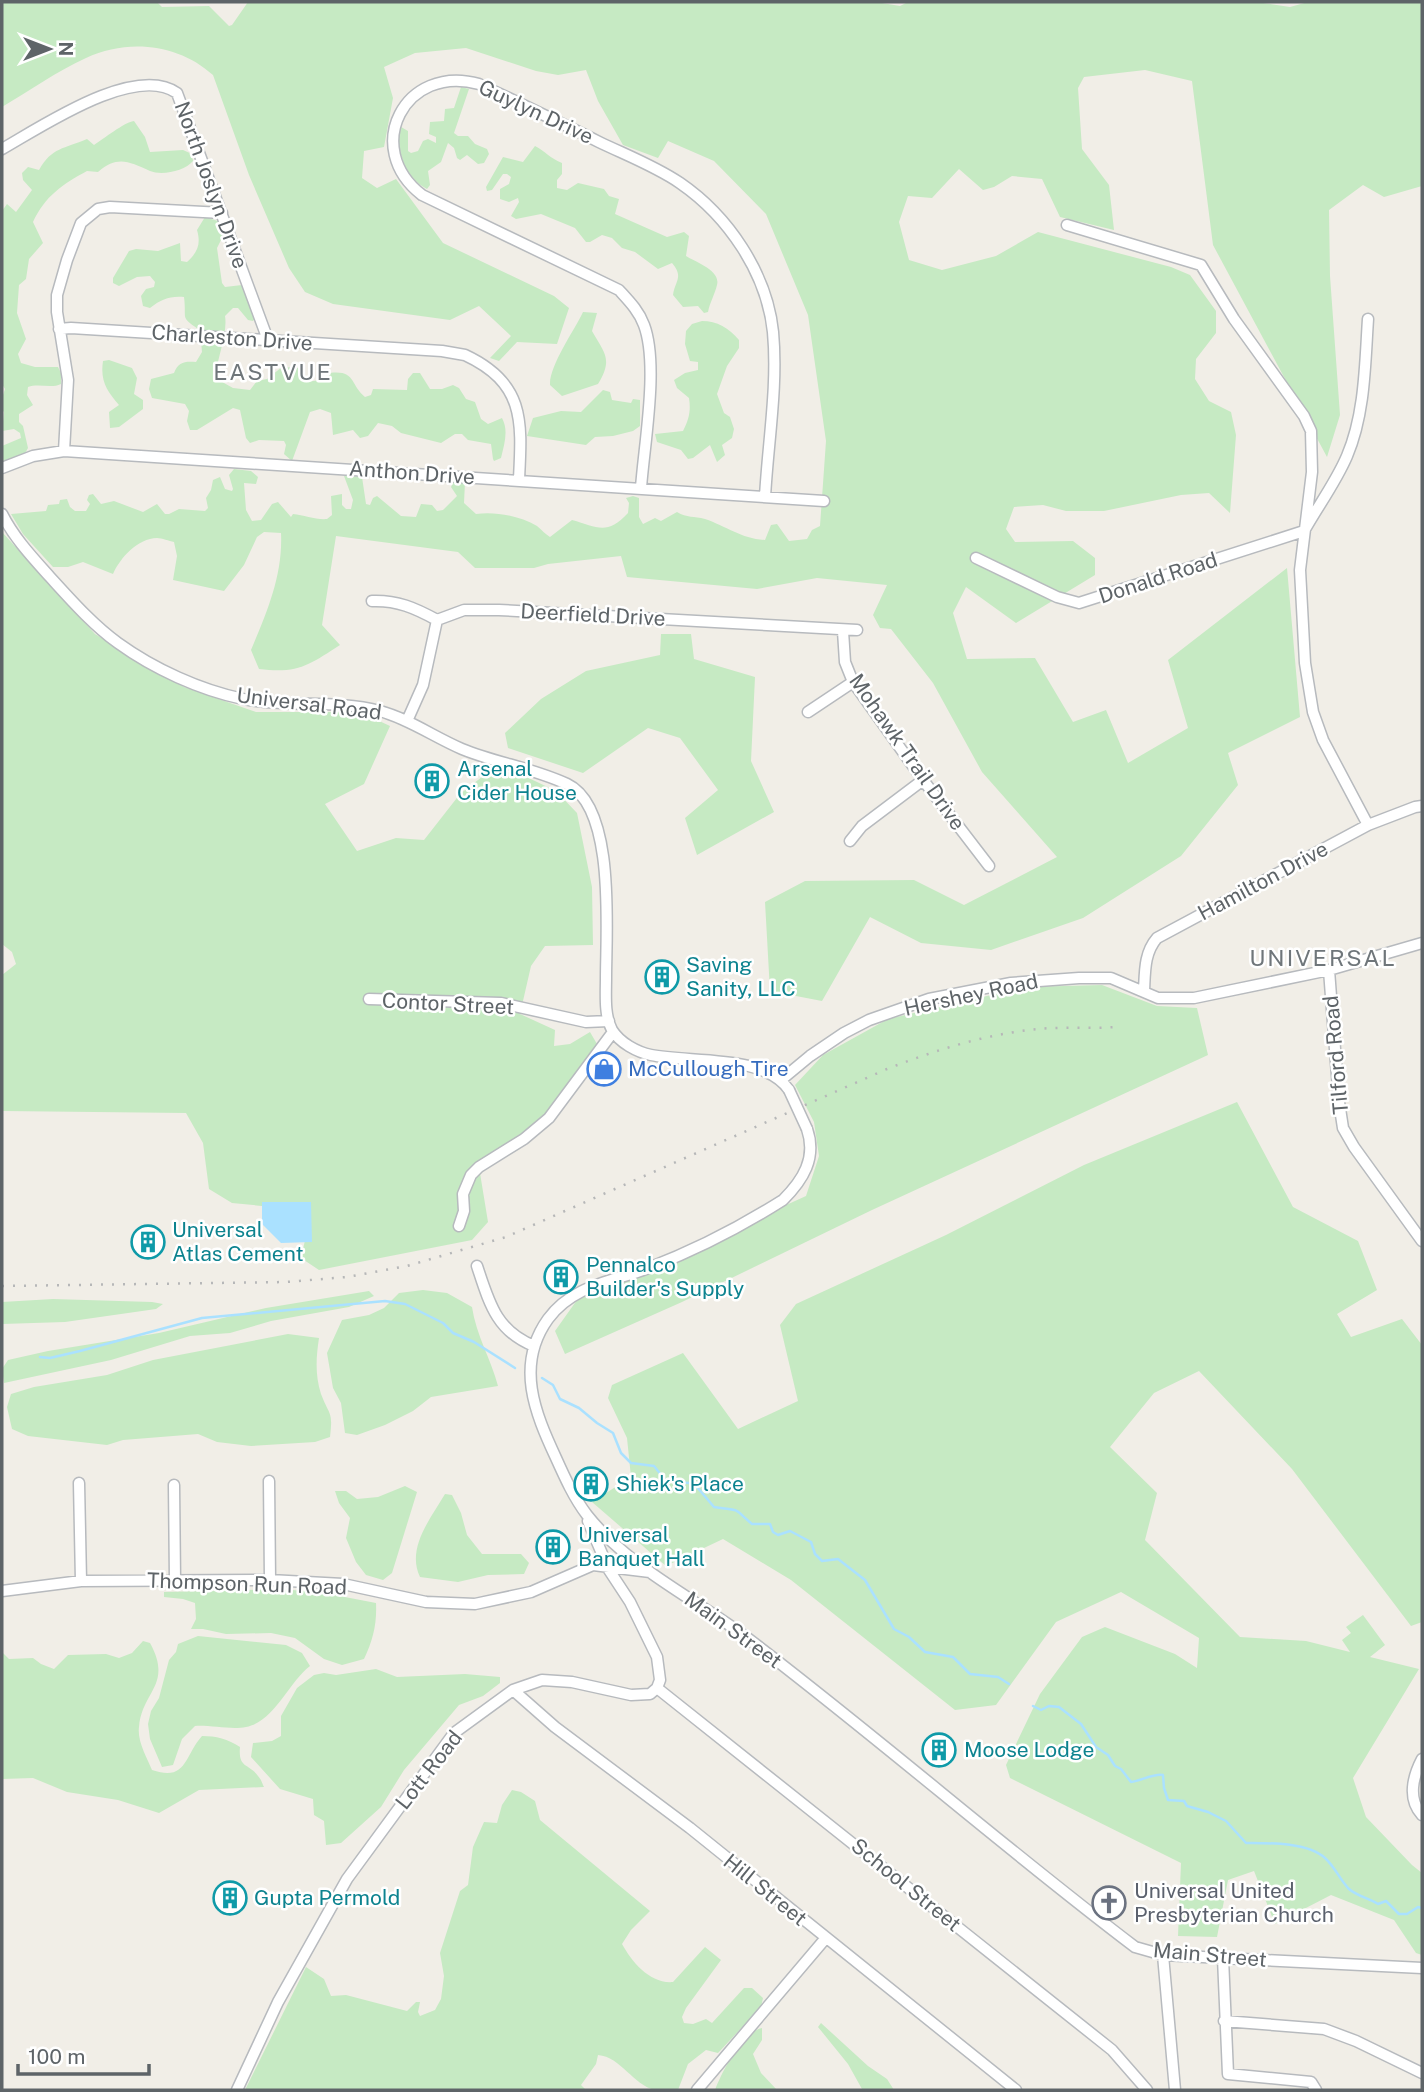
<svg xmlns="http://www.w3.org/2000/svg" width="1424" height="2092" font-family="'Public Sans',sans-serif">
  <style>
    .green { fill: #c6eac3 }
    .water { fill: #aae1ff }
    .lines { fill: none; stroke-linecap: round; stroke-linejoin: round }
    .stream { stroke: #aae1ff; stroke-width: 2.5 }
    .minor-casing { stroke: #b7babe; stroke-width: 13 }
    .minor { stroke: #fff; stroke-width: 10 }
    .rail { stroke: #b6b7b8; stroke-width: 2.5; stroke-dasharray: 2 9; stroke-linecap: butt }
    .minor-bridge-casing { stroke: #b7babe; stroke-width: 13; stroke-linecap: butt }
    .minor-bridge { stroke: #fff; stroke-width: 10 }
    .labels { text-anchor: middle; stroke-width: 5; stroke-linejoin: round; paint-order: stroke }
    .street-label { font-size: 21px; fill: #5e6468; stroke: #fff }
    .culture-label { font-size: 21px; fill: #0d838f; stroke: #fff; text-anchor: start }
    .shop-label { font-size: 21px; fill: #366cbe; stroke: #fff; text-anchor: start }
    .worship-label { font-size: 21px; fill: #5b616d; stroke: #fff; text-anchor: start }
    .neighbourhood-label { font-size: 23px; letter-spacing: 2px; fill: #6f767a; stroke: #fff }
  </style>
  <rect width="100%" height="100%" fill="#f1eee7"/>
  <path class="green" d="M2,2h155l5,5 47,-1 20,20 3,-1 16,-23h628l24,4 8,-4h348l34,5 18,-5h114v184l-38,11 -21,-12 -34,25 1,66 10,139 -13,42 -114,-212 -21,-164 -47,-11 -61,7 -6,11 4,61 27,36 5,45 -54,-13 -18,-38 -30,-3 -18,11 -11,3 -24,-21 -27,29 -24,-2 -9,26 10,38 33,10 54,-14 42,-24 133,35 19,8 26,36v22l-20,26 -1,20 14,22 22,11 5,23 -6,78 -21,-20 -28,2 -77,16h-38l-23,-6 -29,2 -8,22 9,13 58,-1 22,17v17l-79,48 -50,-36 -13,26 14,46 68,-1 38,64 33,-12 22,53 60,-35 -20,-68 119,-92 13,149 -72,36 10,32 -57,71 -98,62 -92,32 -70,-7 -51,-26 -48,84 -52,-10 -5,-89 40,-21 109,-1 50,25 93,-48 -75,-85 -49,-89 -42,-54 -11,-1 -7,-13 14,-30 -70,-7 -60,11 -130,-12 -6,-21 -73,8 -14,4h-59l-17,-16 -122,-16 -14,89 18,20c-31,20 -42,29 -81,24l-8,-19c16,-38 32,-75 30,-117l-17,-1 -7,5 -13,28 -20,26 -51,-11 4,-24 -3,-14c-5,-1 -12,-4 -17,-4 -19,0 -37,20 -44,36l-30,-12 -15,5h-15l-30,-33 -12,-20 35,-3 2,-6 11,-1 1,-4 7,-1 3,8 5,4h11l4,-7 -3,-4 2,-5 4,-1 8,10 13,-3 29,11 14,-8 8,10h4l10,-5 26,2 3,-3 -2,-10 5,-8 2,-10 7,-3 5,12 7,2 1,-2 -4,-14 5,-6 17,2 7,6 -2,7 -12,-1 2,27 6,11 9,-1 11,-16 6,-2 13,15 2,-3c11,1 23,6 34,5l5,-4 -1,-19 11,-2v11l4,4h5l2,-9 -9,-24 18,1 4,27 4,1 3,-7 4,-2 24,20 15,1 5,-13 11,1 5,6 6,-1 14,-14 -6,-9 3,-6 11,1 -1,21 12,11c19,-3 44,2 61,12 5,4 8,8 13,11l22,-17c25,7 35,16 56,-7l1,-10 -3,-5 7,-2 6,2v19l4,7 12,-6 6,3 16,-9c10,6 17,4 28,7 21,7 37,20 60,21l6,-15 6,-1 12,17 18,-2 5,-9 8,-4 6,-85 -18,-126 -42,-101 -52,-53 -46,-20 -10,17 -35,-13 -25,-44 -12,-31 -28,5 -22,-4 -70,-23 -51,5 -31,14 9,31 -9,49 -20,4 -2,27 15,10 19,-9 47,64 111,53 15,12 -12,36 -40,-2 -18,19 -9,-3 21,-22 -32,-30 -29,14 -117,-16 -28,-12 -16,-24 -40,-93 -36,-100c-34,-31 -85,-37 -127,-17 -29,13 -57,33 -84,49z
    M461,87l8,2 -15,44 4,3h10l7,8 12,5 2,5 -5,9 -6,1 -11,-9 -7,5 -3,-2 -3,-10 -6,-5 -7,19 -13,9 2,14 -3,4c-23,-12 -29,-37 -29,-61l3,-1 7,4v20l3,2 7,-2 5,-10 5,-2 8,4v-6l-7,-3 1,-12 14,-1 1,-12 9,-1z
    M134,121l11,16 5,15 33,-2 9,4 1,7c-8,10 -31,15 -43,10 -21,-9 -32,-16 -52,1l-11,-1c-24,13 -42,25 -54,51l10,21 -14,16 -3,20 -7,6 -2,28 9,26 -8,15 3,9 14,4h23l3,6v11c-10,5 -22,-1 -33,3l-1,8 6,10 -14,9v8l4,4 5,22 -4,7 -22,7v-16l19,-8 -1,-5 -6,-4 -12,2 2,-19 -2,-2v-12l3,-9 -3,-5v-173l5,-7 9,8 16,-22 -9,-10 -1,-7 6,-6 11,3c13,-23 25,-21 48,-31l7,6c11,-7 29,-22 40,-24z
    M535,146c10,5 16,13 27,17v11l-5,6v8l10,2 11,-7 26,6 5,7 10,3 -4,15 52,23 17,-5 5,4 -3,20c9,6 35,14 31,29 -2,9 -7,17 -9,27l-4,1 -6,-7 -15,1 -10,-12c2,-14 11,-18 -1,-32l-14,6 -23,-17 -13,-4 -10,-10 -10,-3 -12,7h-4l-11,-14 -34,-14 -25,5 -5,-3 8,-14 -1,-4 -9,4 -9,-3v-10l9,-5 2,-7 -4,-3h-4l-11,16 -5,1 -1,-4 17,-30 20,5z
    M205,217l16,5 2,14 -6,12 5,35 3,4 17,-2 14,32 -3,4 -5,-1 -10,-12h-5l-8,8c3,16 -8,43 -10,62l18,10 17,2 7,-9 10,-2 15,-12 19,1 5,14 22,-3 2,-6c26,-3 20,12 35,24l6,-2 2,-6 34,1 1,-11 5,-6h7l10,16h12l11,-4 6,3 7,11 9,3 6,17 7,5 14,-6c7,13 2,27 -1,40l-7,3 -1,-2 -2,-15 -23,-4 -6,-6h-7l-14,9 -40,-10 -9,-7 -14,-3 -10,13 -8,2 -7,-8 -20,5 -2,-22 -11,-4 -10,3 -18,49 -8,-7 2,-9 -2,-4 -25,-1 -9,3 -4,-5 -6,-28 -7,-2 -36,22h-7l-3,-9 2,-10 -4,-7 -33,-6 -3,-9 2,-10 23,-6c4,-11 11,-12 22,-11l6,-10 -2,-22c-21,-14 -13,-10 -16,-33 -15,-1 -22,2 -34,11l-7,-2 -2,-10 5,-7 8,-2 1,-5 -5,-6 -13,1 -18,9 -6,-3v-5l16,-27 7,-2 22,2 22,-8 1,18 6,1c11,-10 14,-18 10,-32z
    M583,312l14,1 -5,18c13,23 21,28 6,53l-36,12 -12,-11c-1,-19 24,-54 33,-73z
    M702,321c15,0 27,7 37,19v8l-12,18 -10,28 7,19 6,4 4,12 -2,9 -10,7 3,10 -8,7 -7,-17 -17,13 -5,1 -7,-9 -24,-8 -2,-8 28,-3c6,-12 8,-20 6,-33l-12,-10 -3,-8 11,-7 13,-3v-8l-8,-1 -5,-17 1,-13 6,-7z
    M109,360l23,8 5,10 -3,16 9,6v9l-24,18 -9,1 -1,-16 10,-7c-12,-14 -19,-24 -16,-44z
    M603,390l7,2 2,8 19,3 2,-4 7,1v26l-7,5 -20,5 -18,1 -9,8 -59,-9 6,-18 28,-7 20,1z
    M2,532l93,102 89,53 72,25h104l30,14 -26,58 -39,20 32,47 39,-13 28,2 36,-46 27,-21 29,-1 40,19 21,22 15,74 1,58 -48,1 -14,20 -11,48 35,16 -1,16 16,-2 20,-12 7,12 -52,83 -66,40 9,55 -16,18 -153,30 -18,-12 7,-31 -5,-17 -71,-7 -23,-14 -6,-46 -17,-30 -184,-2v-136l14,-11 -4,-12 -10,-8z
    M661,634h30l3,25 61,18 -4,84 23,51 -77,43 -12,-37 33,-28 -38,-52 -32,-10 -65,45 -75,-25 -3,-15 36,-34 45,-28 74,-16z
    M1102,985l55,21 40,2 11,47 -336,155 -190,92 -117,52 -10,-23 22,-31 229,-104 13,-40 -5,-34 -19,-37 28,-30 65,-36 137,-32z
    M1237,1102l56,105 65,34 19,49 -40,24 14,23 51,-18 20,26v277l-11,4 -119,-157 -93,-98 -45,22 -44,54 47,46 -12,47 95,97 66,4 44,11 -8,-12 9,-7 -5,-6 17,-12 22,30 -15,12 49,12 -66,109 13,39 46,48 10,8v82l-6,-2 -22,-33 -63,-25 -56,29 -21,-53 -26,9 -11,57 -39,-1 3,-73 -171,-85 -4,-13 34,-71 42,-57 23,-10 70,27 22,14 2,-30 -78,-46 -65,30 -60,83 -41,5 -164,-130 -68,-41 -57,27 -74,-64 39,-25 -4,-39 -19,-40 4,-13 71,-32 55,76 60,-28 -18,-76 16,-21 150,-69 138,-70z
    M423,1290l24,3 25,14c4,28 19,52 26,79l-67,11 -18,14 -28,14 -28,10 -12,-2 -4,-30 -8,-15 -6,-35 15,-33 27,-5 15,-7 15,-15z
    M369,1291l5,5 -25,11 -78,14 -41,12 -40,3 -79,24 -107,23 -2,-14 6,-9 40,-9 111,-18 107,-25z
    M53,1299l99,3 11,2 -7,5 -91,13 -63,2v-22z
    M288,1334l31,4c-3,20 -4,37 2,56 9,23 12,17 9,43l-15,5 -64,4 -34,-4 -19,-8 -75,6 -16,5 -79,-9 -16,-7 -5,-22 4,-13 23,-7 73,-12 46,-15z
    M405,1486l12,6 -25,81 -9,7 -17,-5 -10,-13 -10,-24 4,-20 -11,-15 -4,-12h11l11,8 21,-2z
    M445,1494l7,1 9,18 6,22 15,19h39l8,9 -5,11 -36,1 -30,7 -38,-5c-14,-29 11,-59 25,-83z
    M282,1589l42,4 52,10c1,21 -3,37 -12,56l-22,6 -18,-6 -29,-21 -24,-5 -45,1 -23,-5h-12l5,-10 -1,-16 -12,-4 -19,-2v-5z
    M198,1636l88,9 16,8 8,13c-22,17 -35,55 -64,61 -14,3 -36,-2 -51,-1l-13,13 -9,26 -11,2 -12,-28 -2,-15 3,-13 8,-13 10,-38 7,-8 2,-8z
    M143,1641l7,2c23,42 -8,48 -11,84 -2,14 8,31 13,43 35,12 32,-14 50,-34 14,0 26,3 38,11 -2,22 9,16 18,29 3,3 4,7 6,11l-65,3 -40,23 -41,-13 -51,-8 -34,-14 -31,1v-127l7,7 24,-1 8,6 13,5 14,-14 38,-1 13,4 13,-5z
    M376,1669l21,8 68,-3 35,3v6l-17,13 -24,9 -55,65 -23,37 -40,36 -15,2 -2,-24 -10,-6 -1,-16 -33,-10 -29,-32 2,-14 19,-2 9,-5v-20l16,-28 17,-13 10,-2 12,2z
    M512,1790l9,2 14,9 5,19 110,91 -19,19 -9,14c10,18 28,40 51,38l32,-35 16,13 -35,48 -4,9 2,6 9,1 13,-5 6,4 32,-35h8l11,10 -2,9 -43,46 -12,-3 -18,14 -10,26c-7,0 -16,2 -23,0 -22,-5 -34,-33 -57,-35l-2,9 -15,21 5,5h-341l61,-123 18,12 7,17 15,-1 61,16 9,-9h4l-2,10 2,4 15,-6 6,-11 3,-23 -4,-23 20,-62 8,-6 5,-38 11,-25 13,1 5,-18z
    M821,2023l47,43 19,13 7,11h-33l1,-1 -14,-25 -30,-37z
    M762,2028v12l-9,14 8,19 16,17h-62c7,-18 27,-58 47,-62z"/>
  <path class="water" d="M262,1202h49l1,40 -31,1 -19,-19z"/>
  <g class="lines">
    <path class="stream" d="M40,1357l10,1 30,-7 122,-33 183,-17 20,3 38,19 10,10 21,9 41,26
      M542,1378l11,7 7,14 19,9 18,15 16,10 8,20 10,10 23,3 12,15 23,2 8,4 17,20c28,4 18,0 38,17h18l3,8 5,3 12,-4 21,11 4,12 7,7 16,-2 27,21 29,49 15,8 16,15 28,5 17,17 28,3 11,7
      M1033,1706l8,4 8,-4 10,1 22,17 15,23 12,8 7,11 6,3 10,13c10,-1 23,-9 32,-7l1,13 4,12 16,1 3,5 21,6 18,9 20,22c22,0 61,-1 79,15 10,9 15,22 24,31 8,7 19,9 29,15l8,-3 13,13h8l11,-7 4,1"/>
    <defs>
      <path id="minor" d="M2,149c39,-22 133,-86 175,-56l91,247
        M1067,225l134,40 33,54 70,97 7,15 1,41 -12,98 5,93 8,49 10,28 45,85
        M59,329l12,-1 371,23 23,4c60,28 57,66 54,124
        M64,451l4,-71 -11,-68v-17l10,-35 14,-37 17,-14 12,-2 112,6
        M2,468l31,-12 31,-5 760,50
        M641,488c3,-43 18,-123 3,-163 -5,-14 -15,-24 -25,-35l-197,-95c-61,-47 -17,-132 57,-111 40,19 80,38 120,58 27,13 56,24 81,41 48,33 87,90 93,149 5,54 -5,110 -8,165
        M2,514c12,24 31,44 48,63 21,23 43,48 68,66 36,26 82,47 125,56 46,9 92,0 137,12 29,8 54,26 82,38 34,14 71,19 105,35 49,23 39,147 39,194 0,16 -2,37 6,52 8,13 25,22 39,25 40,8 114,-1 138,35
        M976,558l81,39 22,6 225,-72c14,-25 32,-49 43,-75 18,-42 18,-92 21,-137
        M372,601c25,-1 43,7 65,19
        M437,620l27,-10h35l358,20
        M843,631l2,31 8,20 70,98 66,86
        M808,712l45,-30
        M407,721l16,-36 14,-65
        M850,841l12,-15 61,-46
        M1329,970l10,132 4,26 11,19 68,94
        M1144,991c1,-19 0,-38 13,-53l211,-113 47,-18 7,-1
        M369,999l132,4 85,19 23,-1
        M781,1080l29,-24 34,-23 25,-13 60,-21 82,-16 68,-5h32l47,20h36l135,-28 93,-27
        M807,1129c10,29 -4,51 -24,71 -41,26 -92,52 -137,69 -36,13 -74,17 -98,50 -33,46 -13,94 8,139 9,20 18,40 31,57 41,52 107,83 159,122 132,100 257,210 389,310l28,8 259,13
        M459,1226l5,-15 -1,-17 8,-19 8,-8 45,-28 25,-21 64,-86
        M477,1266c12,36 19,65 57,80
        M269,1481l1,99
        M79,1483l2,98
        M174,1485l1,95
        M2,1591l79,-10 189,-1 73,4 83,18 49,2 56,-12 62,-27 57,7
        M657,1688l455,362 35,40
        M513,1690l42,37 135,101 326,262
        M1422,1759c-9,17 -15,40 0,56
        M1163,1955l12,135
        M1223,1958l5,116 83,8 5,8
        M1224,2021l100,8 32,12 66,32
        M237,2090l41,-88 69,-123 107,-146 59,-43 29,-10 30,2 59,13 19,-1 7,-6 3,-8 -3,-23 -27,-55 -21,-32 -21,-49
        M697,2090l128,-151"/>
    </defs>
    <use href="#minor" class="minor-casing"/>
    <use href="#minor" class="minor"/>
    <path class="rail" d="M2,1286l284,-4 61,-5 60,-11 99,-29 381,-168c46,-18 93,-33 142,-39 29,-4 59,-1 88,-3"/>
    <defs>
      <path id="minor-bridge" d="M789,1090l18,39"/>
    </defs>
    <use href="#minor-bridge" class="minor-bridge-casing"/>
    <use href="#minor-bridge" class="minor-bridge"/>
  </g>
  <defs>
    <symbol id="building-ring" viewBox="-11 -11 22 22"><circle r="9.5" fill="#fff" stroke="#0f9aa8" stroke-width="1.5"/><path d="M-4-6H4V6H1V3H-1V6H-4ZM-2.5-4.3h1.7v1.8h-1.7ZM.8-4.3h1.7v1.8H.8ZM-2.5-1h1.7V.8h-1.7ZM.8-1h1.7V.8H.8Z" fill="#0f9aa8"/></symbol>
    <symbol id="shop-ring" viewBox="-11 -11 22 22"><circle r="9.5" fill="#fff" stroke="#3f7fe0" stroke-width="1.5"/><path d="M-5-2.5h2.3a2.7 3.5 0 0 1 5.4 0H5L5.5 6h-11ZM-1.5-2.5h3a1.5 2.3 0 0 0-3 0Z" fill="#3f7fe0"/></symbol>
    <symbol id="church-ring" viewBox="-11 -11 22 22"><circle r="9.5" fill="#fff" stroke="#6b7280" stroke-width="1.5"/><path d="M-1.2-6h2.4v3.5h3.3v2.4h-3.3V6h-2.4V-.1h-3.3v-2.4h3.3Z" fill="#6b7280"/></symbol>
  </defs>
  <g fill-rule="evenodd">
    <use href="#building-ring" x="413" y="762" width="38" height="38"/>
    <use href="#building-ring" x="643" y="958" width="38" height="38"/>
    <use href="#shop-ring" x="585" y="1050" width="38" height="38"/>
    <use href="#building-ring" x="129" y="1223" width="38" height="38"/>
    <use href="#building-ring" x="542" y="1258" width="38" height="38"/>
    <use href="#building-ring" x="572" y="1465" width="38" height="38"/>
    <use href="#building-ring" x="534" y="1528" width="38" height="38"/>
    <use href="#building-ring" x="920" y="1731" width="38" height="38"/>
    <use href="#building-ring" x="211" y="1879" width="38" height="38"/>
    <use href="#church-ring" x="1090" y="1884" width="38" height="38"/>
  </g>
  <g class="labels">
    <g class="street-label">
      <text transform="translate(536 112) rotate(25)" y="7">Guylyn Drive</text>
      <text transform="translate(211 185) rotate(70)" y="7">North Joslyn Drive</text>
      <text transform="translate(232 338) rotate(4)" y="7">Charleston Drive</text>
      <text transform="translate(412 473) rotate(4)" y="7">Anthon Drive</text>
      <text transform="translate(1158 578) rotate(-18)" y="7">Donald Road</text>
      <text transform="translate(593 615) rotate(3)" y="7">Deerfield Drive</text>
      <text transform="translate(309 704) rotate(7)" y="7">Universal Road</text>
      <text transform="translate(907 752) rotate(55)" y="7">Mohawk Trail Drive</text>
      <text transform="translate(1263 881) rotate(-28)" y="7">Hamilton Drive</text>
      <text transform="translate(971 995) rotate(-12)" y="7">Hershey Road</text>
      <text transform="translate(448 1004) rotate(3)" y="7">Contor Street</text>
      <text transform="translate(1336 1055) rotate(-95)" y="7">Tilford Road</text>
      <text transform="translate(247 1584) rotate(2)" y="7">Thompson Run Road</text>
      <text transform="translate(733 1630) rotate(36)" y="7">Main Street</text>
      <text transform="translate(429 1770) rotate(-52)" y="7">Lott Road</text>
      <text transform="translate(906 1885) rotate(39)" y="7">School Street</text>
      <text transform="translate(765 1890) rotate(39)" y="7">Hill Street</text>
      <text transform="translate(1210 1955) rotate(5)" y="7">Main Street</text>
    </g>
    <g class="culture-label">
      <text x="457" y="776">Arsenal<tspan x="457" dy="24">Cider House</tspan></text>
      <text x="686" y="972">Saving<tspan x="686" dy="24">Sanity, LLC</tspan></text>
      <text x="172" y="1237">Universal<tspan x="172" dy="24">Atlas Cement</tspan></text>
      <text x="586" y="1272">Pennalco<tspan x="586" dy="24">Builder's Supply</tspan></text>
      <text x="616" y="1491">Shiek's Place</text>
      <text x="578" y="1542">Universal<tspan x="578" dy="24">Banquet Hall</tspan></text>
      <text x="964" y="1757">Moose Lodge</text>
      <text x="254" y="1905">Gupta Permold</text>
    </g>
    <g class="shop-label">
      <text x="628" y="1076">McCullough Tire</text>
    </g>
    <g class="worship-label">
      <text x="1134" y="1898">Universal United<tspan x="1134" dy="24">Presbyterian Church</tspan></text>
    </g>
    <g class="neighbourhood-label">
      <text x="273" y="380">EASTVUE</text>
      <text x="1323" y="966">UNIVERSAL</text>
    </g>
  </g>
  <rect width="1424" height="2092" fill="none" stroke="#5e6468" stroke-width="7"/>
  <g transform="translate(49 49) rotate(90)" stroke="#ffffff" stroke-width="5" paint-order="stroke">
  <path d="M0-5L12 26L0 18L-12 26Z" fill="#5e6468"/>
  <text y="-10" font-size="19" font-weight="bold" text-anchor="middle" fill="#5e6468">N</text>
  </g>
  <path d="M18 2064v10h131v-10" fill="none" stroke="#5e6468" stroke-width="3.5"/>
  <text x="28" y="2064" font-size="21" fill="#5e6468" stroke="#ffffff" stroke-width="5" paint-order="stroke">100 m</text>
</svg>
